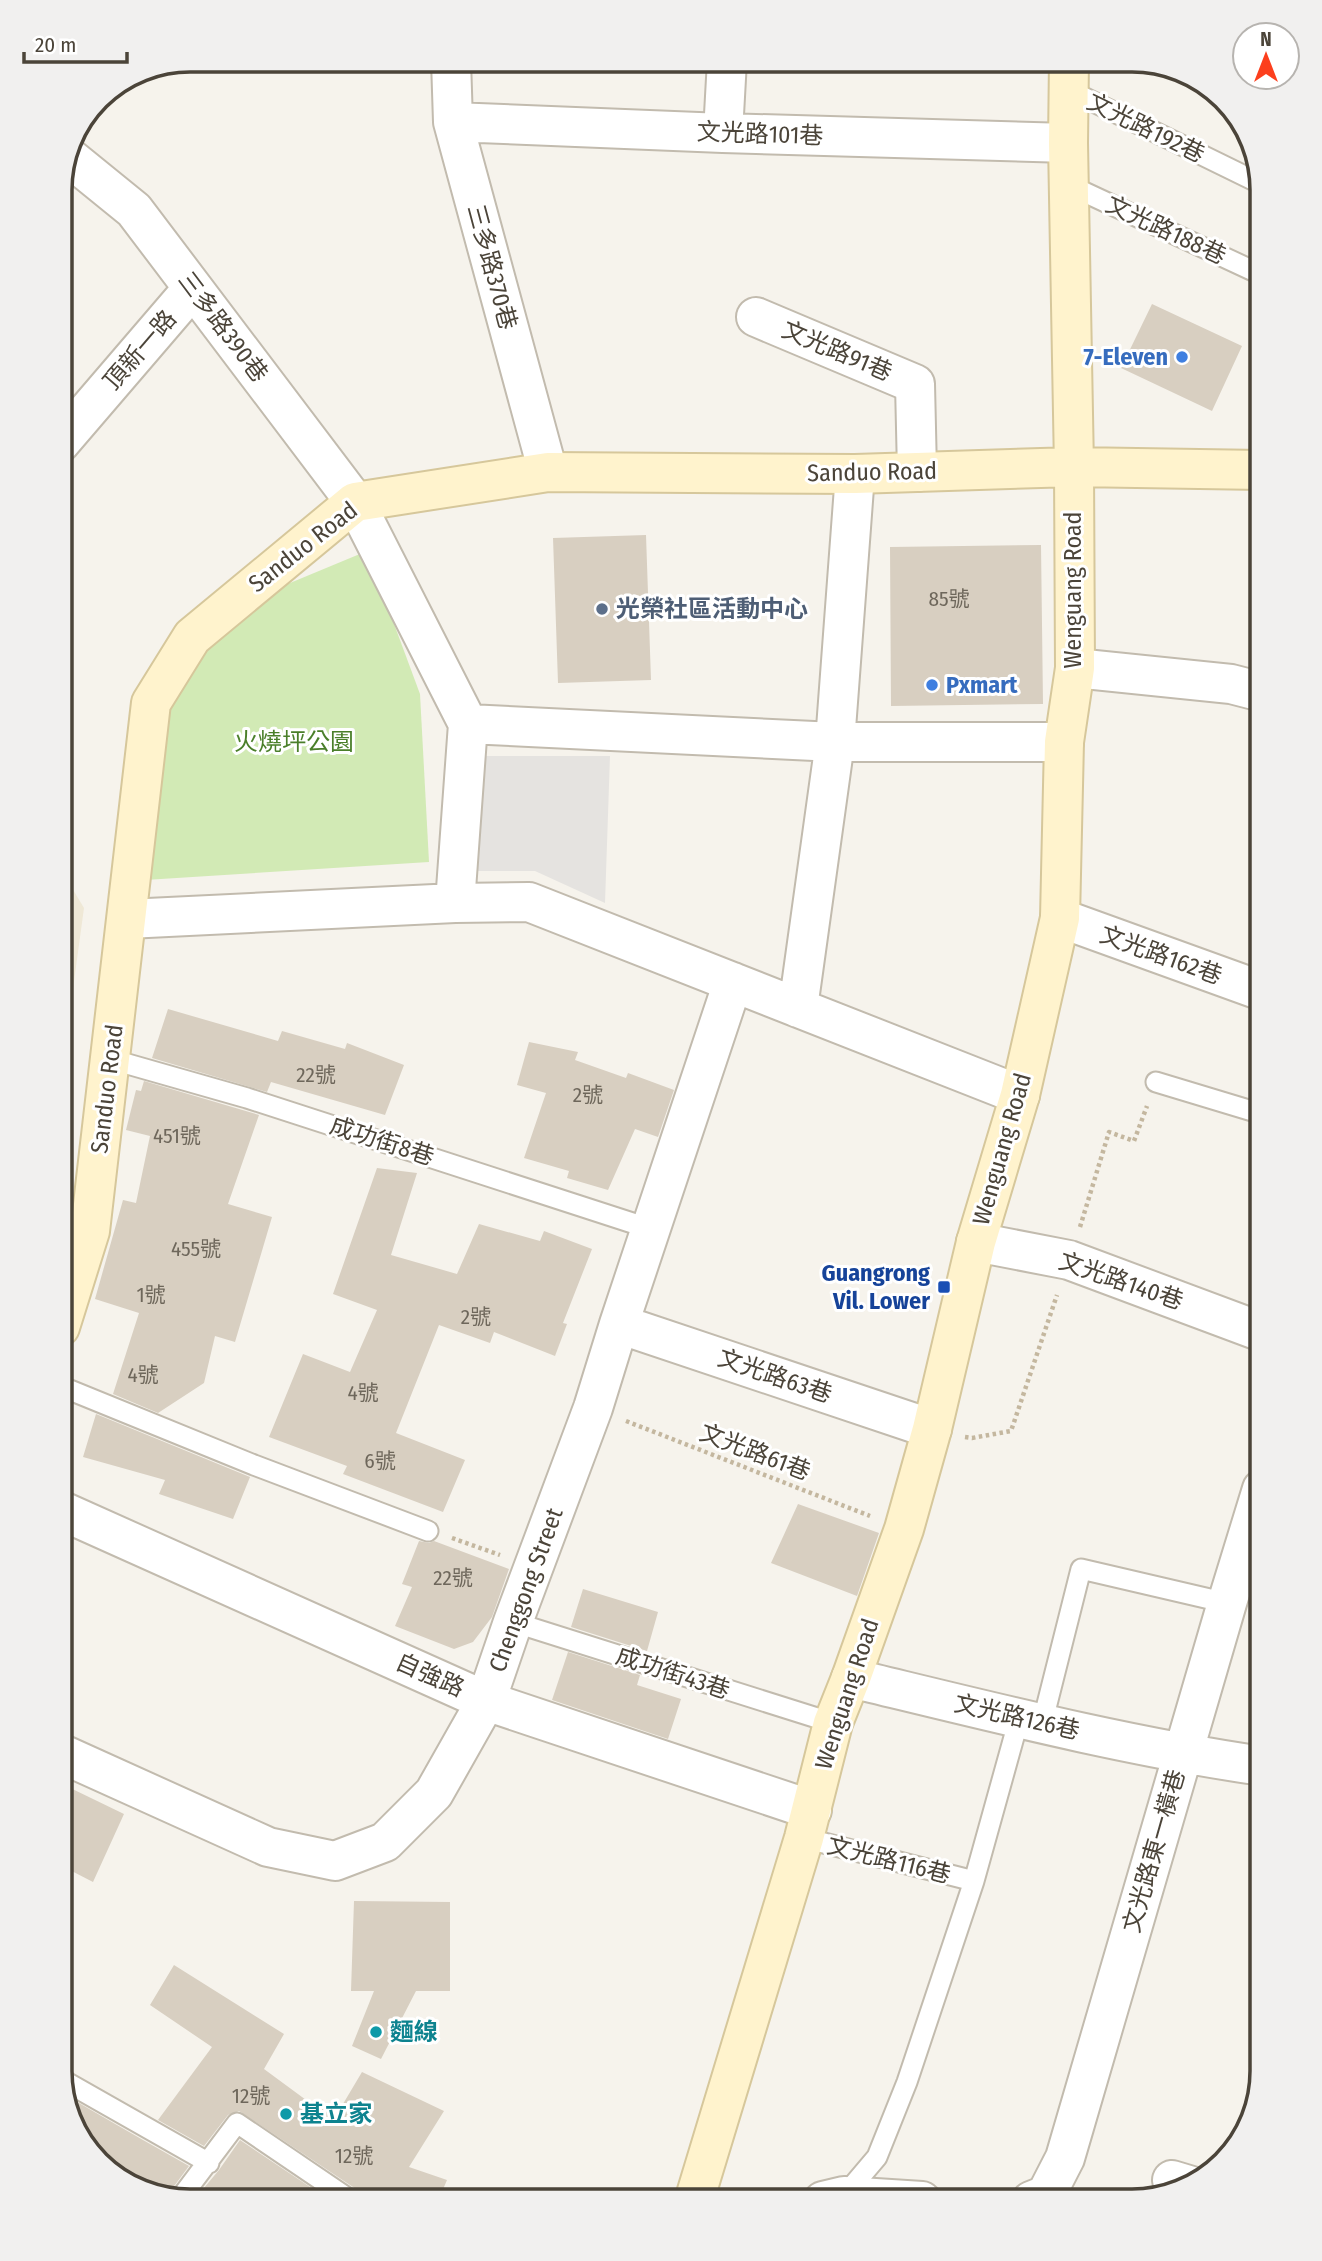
<svg xmlns="http://www.w3.org/2000/svg" width="1322" height="2261" font-family="'Fira Sans Condensed','Noto Sans TC',sans-serif">
  <style>
    .education { fill: #efe8d6 }
    .green { fill: #d2eab5 }
    .parking { fill: #e5e3e0 }
    .building { fill: #d8cfc1 }
    .lines { fill: none; stroke-linecap: round; stroke-linejoin: round }
    .lane-casing { stroke: #c2bbae; stroke-width: 23 }
    .street-casing { stroke: #c2bbae; stroke-width: 42 }
    .secondary-casing { stroke: #d6c79b; stroke-width: 42 }
    .path { stroke: #c4b79f; stroke-width: 4.5; stroke-dasharray: 3.5 3.5; stroke-linecap: butt }
    .lane { stroke: #fff; stroke-width: 19 }
    .street { stroke: #fff; stroke-width: 38 }
    .secondary { stroke: #fff3cd; stroke-width: 38 }
    .shop-dot { fill: #3f7fe0; stroke: #fff; stroke-width: 2.5 }
    .service-dot { fill: #5c6f8a; stroke: #fff; stroke-width: 2.5 }
    .transit-dot { fill: #1a4fb4; stroke: #fff; stroke-width: 2.5 }
    .culture-dot { fill: #0f9aa8; stroke: #fff; stroke-width: 2.5 }
    .labels { text-anchor: middle; stroke-width: 6; stroke-linejoin: round; paint-order: stroke }
    .number-label { font-size: 21px; fill: #6e675b }
    .street-label { font-size: 24px; fill: #4b4439; stroke: #fff }
    .shop-label { font-size: 24px; font-weight: bold; fill: #366cbe; stroke: #fff; text-anchor: end }
    .service-label { font-size: 24px; font-weight: bold; fill: #4e5e75; stroke: #fff; text-anchor: start }
    .park-label { font-size: 24px; fill: #4a7f2a; stroke: #fff }
    .transit-label { font-size: 24px; font-weight: bold; fill: #164399; stroke: #fff; text-anchor: end }
    .culture-label { font-size: 24px; font-weight: bold; fill: #0d838f; stroke: #fff; text-anchor: start }
    .rim { fill: none; stroke: #4b4439; stroke-width: 3.5 }
  </style>
  <rect width="100%" height="100%" fill="#f6f3ec"/>
  <path class="education" d="M60,729l12,26 -12,105z
    M60,868l24,40 -24,176z"/>
  <path class="green" d="M367,551l53,143 9,168 -284,18 18,-161 60,-99 67,-37z"/>
  <path class="parking" d="M473,756h137l-5,147 -70,-32h-71z"/>
  <path class="building" d="M1152,304l90,42 -30,65 -91,-43z
    M646,535l5,145 -93,3 -5,-145z
    M1041,545l2,159 -152,2 -1,-159z
    M168,1009l110,32 4,-10 63,18 2,-6 57,22 -19,50 -114,-33 -4,10 -115,-34z
    M529,1042l49,10 -3,8 51,18 2,-5 46,17 -16,47 -23,-8 -27,61 -41,-12 2,-7 -45,-13 22,-65 -29,-8z
    M144,1081l115,34 -31,89 44,13 -37,125 -20,-6 -11,47 -46,30 -45,-19 26,-81 -44,-14 28,-99 13,3 14,-67 -24,-6 10,-40 5,1z
    M377,1168l40,5 -26,82 66,19 22,-50 61,17 4,-10 48,18 -29,74 4,1 -12,32 -61,-24 -4,11 -51,-18 -43,108 69,27 -22,52 -100,-38 4,-8 -78,-29 34,-83 47,18 27,-62 -44,-16z
    M96,1414l154,63 -17,42 -74,-25 6,-14 -82,-23z
    M798,1504l81,29 -22,63 -86,-33z
    M419,1541l10,2 5,-2 75,28 -17,48 -19,25 -19,7 -59,-23 17,-39 -10,-3z
    M583,1589l75,23 -11,39 -76,-24z
    M568,1652l72,23 -3,10 44,14 -13,40 -116,-39z
    M60,1783l64,31 -31,68 -33,-17z
    M354,1901l96,1v89h-34l-35,68 -29,-13 22,-55h-23z
    M174,1965l110,69 -20,35 57,42 4,-6 12,9 25,-42 82,39 -35,56 38,13 -9,21h-74l-5,-10 -120,-80 -11,4 -24,31 -46,-26 54,-73 -62,-42z
    M65,2095l78,45 46,26 -20,27 -68,-32 -28,-32z
    M240,2140l91,61h-138l26,-31z"/>
  <g class="lines">
    <defs>
      <path id="lane" d="M1069,90l192,94
        M1069,185l193,90
        M110,1059l137,39 404,131
        M1156,1082l106,32
        M60,1386l194,79 174,66
        M513,1622l320,101
        M1042,1724l39,-155 146,34
        M804,1838l170,43
        M61,2079l148,84
        M844,2196l33,-39 30,-75 67,-201 45,-162
        M179,2200l58,-77 115,78"/>
      <path id="street" d="M451,60l2,62 95,350
        M453,122l270,11 345,10
        M723,133l4,-73
        M70,158l64,52 221,292 113,222 -13,179
        M756,317l159,67 2,88
        M60,443l133,-155
        M1075,668l156,16 31,8
        M468,724l367,18h229
        M1060,918l202,73
        M127,919l328,-16 74,-1 491,193
        M798,1008l37,-266 20,-268
        M976,1242l93,18 193,72
        M619,1324l313,105
        M60,1510l426,191 326,109
        M851,1678c137,33 273,68 411,88
        M60,1753l208,94 67,14 50,-19 49,-49 52,-92 27,-79 80,-214 26,-84 114,-342
        M1172,2180l20,6
        M823,2201l21,-5 78,5
        M1031,2201l15,-6 19,-37 162,-555 35,-114"/>
      <path id="secondary" d="M60,1327l30,-96 61,-528 41,-66 163,-135 193,-30 307,2 219,-7 188,3
        M694,2201l110,-363 29,-115 18,-45 53,-149 28,-100 44,-187 44,-147 40,-177 4,-176 11,-74 -1,-201 -6,-324 1,-83"/>
    </defs>
    <use href="#lane" class="lane-casing"/>
    <use href="#street" class="street-casing"/>
    <use href="#secondary" class="secondary-casing"/>
    <path class="path" d="M1080,1227l29,-95 25,9 13,-35
      M626,1421l244,95
      M965,1437l7,1 39,-7 46,-136
      M452,1538l48,17"/>
    <use href="#lane" class="lane"/>
    <use href="#street" class="street"/>
    <use href="#secondary" class="secondary"/>
  </g>
  <g class="shop-dot">
    <circle cx="1182" cy="357" r="7"/>
    <circle cx="932" cy="685" r="7"/>
  </g>
  <circle class="service-dot" cx="602" cy="609" r="7"/>
  <rect class="transit-dot" x="937" y="1280" width="14" height="14" rx="3.5"/>
  <g class="culture-dot">
    <circle cx="376" cy="2032" r="7"/>
    <circle cx="286" cy="2114" r="7"/>
  </g>
  <g class="labels">
    <g class="number-label">
      <text x="949" y="606">85號</text>
      <text x="316" y="1082">22號</text>
      <text x="588" y="1102">2號</text>
      <text x="177" y="1143">451號</text>
      <text x="196" y="1256">455號</text>
      <text x="151" y="1302">1號</text>
      <text x="476" y="1324">2號</text>
      <text x="143" y="1382">4號</text>
      <text x="363" y="1400">4號</text>
      <text x="380" y="1468">6號</text>
      <text x="453" y="1585">22號</text>
      <text x="251" y="2103">12號</text>
      <text x="354" y="2163">12號</text>
    </g>
    <g class="street-label">
      <text transform="translate(1146 128) rotate(26)" y="8">文光路192巷</text>
      <text transform="translate(760 134) rotate(2)" y="8">文光路101巷</text>
      <text transform="translate(1166 230) rotate(25)" y="8">文光路188巷</text>
      <text transform="translate(492 267) rotate(75)" y="8">三多路370巷</text>
      <text transform="translate(223 327) rotate(53)" y="8">三多路390巷</text>
      <text transform="translate(140 350) rotate(-49)" y="8">頂新一路</text>
      <text transform="translate(837 351) rotate(23)" y="8">文光路91巷</text>
      <text transform="translate(872 472) rotate(-1)" y="8">Sanduo Road</text>
      <text transform="translate(303 547) rotate(-38)" y="8">Sanduo Road</text>
      <text transform="translate(1073 590) rotate(-90)" y="8">Wenguang Road</text>
      <text transform="translate(1161 955) rotate(20)" y="8">文光路162巷</text>
      <text transform="translate(107 1089) rotate(-83)" y="8">Sanduo Road</text>
      <text transform="translate(382 1141) rotate(18)" y="8">成功街8巷</text>
      <text transform="translate(1002 1149) rotate(-74)" y="8">Wenguang Road</text>
      <text transform="translate(1121 1281) rotate(19)" y="8">文光路140巷</text>
      <text transform="translate(775 1376) rotate(19)" y="8">文光路63巷</text>
      <text transform="translate(755 1452) rotate(21)" y="8">文光路61巷</text>
      <text transform="translate(526 1590) rotate(-70)" y="8">Chenggong Street</text>
      <text transform="translate(673 1673) rotate(18)" y="8">成功街43巷</text>
      <text transform="translate(430 1675) rotate(24)" y="8">自強路</text>
      <text transform="translate(847 1694) rotate(-72)" y="8">Wenguang Road</text>
      <text transform="translate(1017 1717) rotate(13)" y="8">文光路126巷</text>
      <text transform="translate(1154 1851) rotate(-74)" y="8">文光路東一橫巷</text>
      <text transform="translate(889 1860) rotate(14)" y="8">文光路116巷</text>
    </g>
    <g class="shop-label">
      <text x="1168" y="365">7-Eleven</text>
      <text x="946" y="693" text-anchor="start">Pxmart</text>
    </g>
    <g class="service-label">
      <text x="616" y="617">光榮社區活動中心</text>
    </g>
    <g class="park-label">
      <text x="294" y="750">火燒坪公園</text>
    </g>
    <g class="transit-label">
      <text x="930" y="1281">Guangrong<tspan x="930" dy="28">Vil. Lower</tspan></text>
    </g>
    <g class="culture-label">
      <text x="390" y="2040">麵線</text>
      <text x="300" y="2122">基立家</text>
    </g>
  </g>
  <path d="M0 0H1322V2261H0ZM190 72H1132A118 118 0 0 1 1250 190V2071A118 118 0 0 1 1132 2189H190A118 118 0 0 1 72 2071V190A118 118 0 0 1 190 72Z" fill="#f1f0ef" fill-rule="evenodd"/>
  <path class="rim" d="M190 72H1132A118 118 0 0 1 1250 190V2071A118 118 0 0 1 1132 2189H190A118 118 0 0 1 72 2071V190A118 118 0 0 1 190 72Z"/>
  <g transform="translate(1266 56)"><circle r="33" fill="#ffffff" stroke="#b7b4b0" stroke-width="2"/>
  <path d="M0-5L12 26L0 18L-12 26Z" fill="#fc3f1d"/>
  <text y="-10" font-size="19" font-weight="bold" text-anchor="middle" fill="#4b4439">N</text>
  </g>
  <path d="M24 52v10h103v-10" fill="none" stroke="#4b4439" stroke-width="3.5"/>
  <text x="35" y="52" font-size="21" fill="#4b4439" stroke="#ffffff" stroke-width="5" paint-order="stroke">20 m</text>
</svg>
